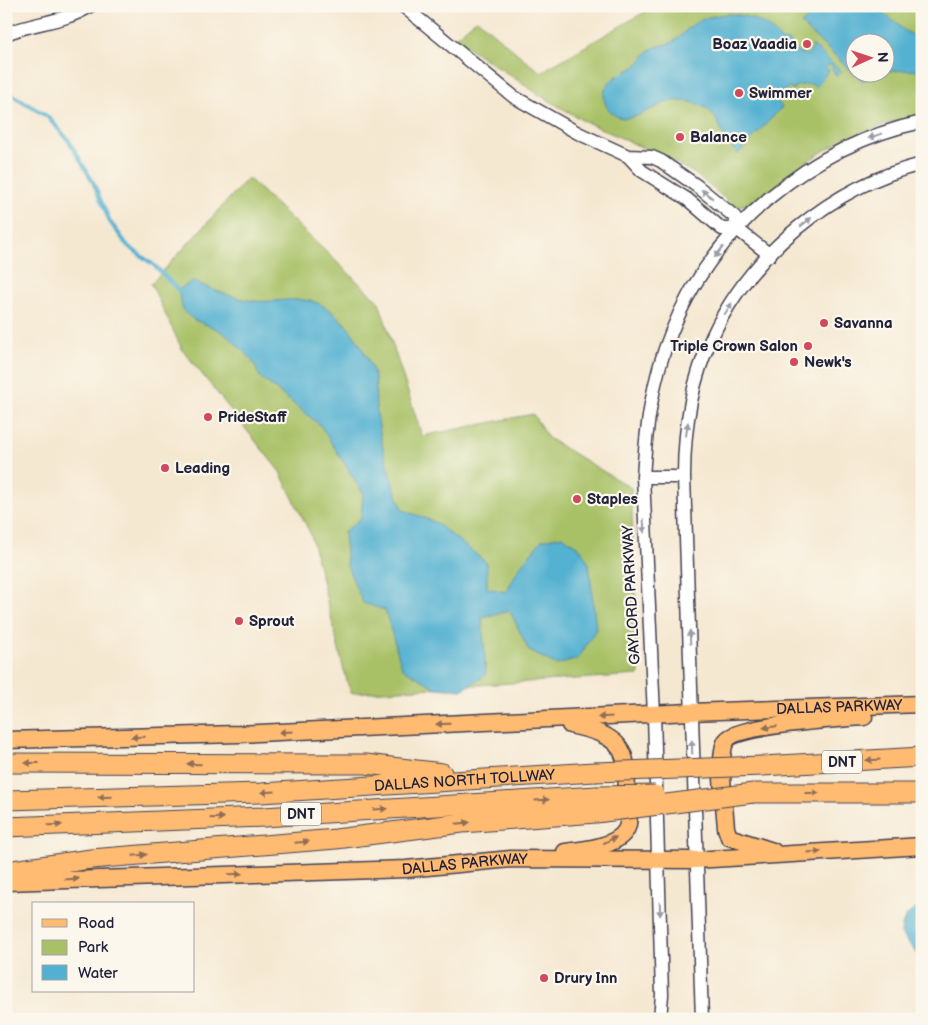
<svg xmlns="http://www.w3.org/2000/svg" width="928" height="1025" font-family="'Balsamiq Sans',sans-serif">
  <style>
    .green { fill: #a8c166; stroke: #657250; fill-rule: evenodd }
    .water { fill: #52b1d1; stroke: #3a6a86 }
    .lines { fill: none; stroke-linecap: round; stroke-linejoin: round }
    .stream { stroke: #52b1d1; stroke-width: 4 }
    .minor-casing { stroke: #424052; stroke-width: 15 }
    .major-casing { stroke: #424052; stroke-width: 19 }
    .highway-casing { stroke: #424052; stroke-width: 21 }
    .minor { stroke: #fff; stroke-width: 12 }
    .major { stroke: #ffbb71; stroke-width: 16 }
    .highway { stroke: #ffbb71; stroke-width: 19 }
    .highway-bridge-casing { stroke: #424052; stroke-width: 21; stroke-linecap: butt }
    .highway-bridge { stroke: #ffbb71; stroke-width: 19 }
    .oneway { fill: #9c9ca7 }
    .oneway2 { fill: #906e56 }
    .poi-dot { fill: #d1495b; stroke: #fbf7ec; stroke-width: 2 }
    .labels { text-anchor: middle; stroke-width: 4.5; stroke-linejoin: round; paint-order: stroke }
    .shield { fill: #fbf7ec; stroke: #636270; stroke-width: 1 }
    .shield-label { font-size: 14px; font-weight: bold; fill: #22223b }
    .poi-label { font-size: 15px; font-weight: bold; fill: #22223b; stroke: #fbf7ec; text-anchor: start }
    .street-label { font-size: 15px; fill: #22223b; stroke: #fbf7ec }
  </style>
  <rect width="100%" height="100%" fill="#fbf7ec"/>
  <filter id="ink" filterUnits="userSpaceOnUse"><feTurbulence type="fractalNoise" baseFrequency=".02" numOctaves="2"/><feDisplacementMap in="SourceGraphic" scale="10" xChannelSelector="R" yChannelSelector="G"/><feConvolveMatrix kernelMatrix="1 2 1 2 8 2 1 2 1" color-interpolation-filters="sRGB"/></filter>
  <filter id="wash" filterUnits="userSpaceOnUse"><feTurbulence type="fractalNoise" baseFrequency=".0096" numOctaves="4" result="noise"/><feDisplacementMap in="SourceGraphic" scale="20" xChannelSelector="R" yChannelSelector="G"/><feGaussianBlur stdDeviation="1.12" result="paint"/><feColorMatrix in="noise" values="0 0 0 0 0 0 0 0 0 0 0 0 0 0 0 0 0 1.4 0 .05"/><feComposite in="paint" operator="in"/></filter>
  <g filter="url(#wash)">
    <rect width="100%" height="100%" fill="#f5e8d1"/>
    <path class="green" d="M655,6h267v108c-43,11 -84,25 -120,51 -17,11 -47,44 -68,41l-39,-32 -21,-12 -92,-42 -41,-24 -87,-58 23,-19 54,46 10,7zM856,42h30v30h-30z
      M248,178l131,124 43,134 111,-22 15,24 83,50 8,187 -288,18 -7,-22 -33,-136 -31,-63 -98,-123 -31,-65z"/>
    <path class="water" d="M856,6h19l29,24 18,10v26l-5,4 -31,1v-29h-30v30l25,1 -19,8 -61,-57c21,-20 29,-14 55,-18z
      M727,14c22,0 42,10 55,28l5,-2 11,13 9,2 6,-7 -1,-3 30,27 -6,4 -6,-12 -4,3 3,3 -13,17 -5,-3 -15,2 -3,4 -5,-3 -12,13 6,7 -44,47c-3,-4 -8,-7 -10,-11 -10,-14 -8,-27 -26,-37 -9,-4 -20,-6 -30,-5 -19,3 -49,33 -65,6 -4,-6 -4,-15 0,-21 8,-14 26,-13 35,-27 12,-17 18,-10 32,-18 6,-4 11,-10 17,-15 10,-8 23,-11 36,-12z
      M193,281c20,9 40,17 61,20 19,2 38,-4 57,0 29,7 54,46 63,73 3,9 1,21 2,30 4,37 12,72 27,106l32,12 52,41v25l19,4 13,-24 23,-28 20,-4 18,12 9,16 7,65 -18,30 -21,6 -28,-14 -19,-40 -28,6 4,58 -24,15 -26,-2 -34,-20 -17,-58 -22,-7 -16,-37 -3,-34 17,-14 2,-25 -43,-68 -60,-48 -8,-17 -24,-24 -11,-7 -23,-9 -11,-9 -5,-21z
      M920,906l2,1v53l-21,-26c1,-15 5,-20 19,-28z"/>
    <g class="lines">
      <path class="stream" d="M6,91l42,26 21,24 24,41 17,40 18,24 27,20 23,24"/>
    </g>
  </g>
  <g filter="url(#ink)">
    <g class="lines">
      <defs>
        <path id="minor" d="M403,6l111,91 64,36 50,23 14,15 45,28 35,30h15l33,26
          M6,34c27,-12 58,-11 84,-28
          M628,156l24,1 9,4 36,25 38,31 2,12
          M643,477h41
          M660,1019l2,-24 -8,-280 -11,-238c3,-49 9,-98 28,-144 41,-105 141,-188 251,-211
          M702,1019l-18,-542c0,-47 7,-96 28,-140 38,-83 121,-151 210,-173"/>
        <g id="major">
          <path id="s1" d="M6,740l233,-6 451,-22 232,-8"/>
          <path d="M773,851l-44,-14 -3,-9c-1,-19 -9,-72 0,-87 9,-16 115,-22 138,-24"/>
          <path d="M565,852c18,-2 51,-5 61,-22 5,-10 2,-24 1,-35 -1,-11 1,-27 -3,-38 -6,-22 -35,-28 -54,-32"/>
          <path id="s2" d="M6,882l400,-13 105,-10 184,1 227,-14"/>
        </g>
        <g id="highway">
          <path d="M6,763l360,1 76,9"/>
          <path d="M762,766l160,-9"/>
          <path d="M753,793h169"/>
          <path id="s3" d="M6,800l255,-7 334,-21"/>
          <path d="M6,827l258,-10 332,-21"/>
          <path d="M6,871l85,-12 245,-20 126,-16 134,-10"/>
        </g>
      </defs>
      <use href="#minor" class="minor-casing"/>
      <use href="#major" class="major-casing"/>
      <use href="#highway" class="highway-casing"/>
      <use href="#minor" class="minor"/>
      <use href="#major" class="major"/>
      <use href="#highway" class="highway"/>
      <defs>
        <path id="highway-bridge" d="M595,772l167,-6
          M596,796l59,-1
          M596,813l157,-20"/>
      </defs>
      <use href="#highway-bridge" class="highway-bridge-casing"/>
      <use href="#highway-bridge" class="highway-bridge"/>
    </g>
    <defs><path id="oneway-solid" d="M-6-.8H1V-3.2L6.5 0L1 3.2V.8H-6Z" transform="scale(1.25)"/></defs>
    <g class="oneway">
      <use href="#oneway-solid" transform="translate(875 136) rotate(160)"/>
      <use href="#oneway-solid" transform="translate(707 194) rotate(-142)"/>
      <use href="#oneway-solid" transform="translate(806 222) rotate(-39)"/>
      <use href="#oneway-solid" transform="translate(719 252) rotate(128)"/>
      <use href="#oneway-solid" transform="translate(728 309) rotate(-57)"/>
      <use href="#oneway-solid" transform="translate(687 429) rotate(-82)"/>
      <use href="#oneway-solid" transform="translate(644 526) rotate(87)"/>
      <use href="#oneway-solid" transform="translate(690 637) rotate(-92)"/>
      <use href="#oneway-solid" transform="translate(692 747) rotate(-92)"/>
      <use href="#oneway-solid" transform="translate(660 909) rotate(88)"/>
    </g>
    <g class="oneway2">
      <use href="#oneway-solid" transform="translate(605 717) rotate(177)"/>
      <use href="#oneway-solid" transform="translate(443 724) rotate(178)"/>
      <use href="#oneway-solid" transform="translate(770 727) rotate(173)"/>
      <use href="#oneway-solid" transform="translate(286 732) rotate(177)"/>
      <use href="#oneway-solid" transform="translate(138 737) rotate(179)"/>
      <use href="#oneway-solid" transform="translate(873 760) rotate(177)"/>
      <use href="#oneway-solid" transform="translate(32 763) rotate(-180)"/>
      <use href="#oneway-solid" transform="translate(194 764) rotate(-179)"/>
      <use href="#oneway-solid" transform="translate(268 792) rotate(177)"/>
      <use href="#oneway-solid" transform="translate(812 793)"/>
      <use href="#oneway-solid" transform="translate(105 797) rotate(178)"/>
      <use href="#oneway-solid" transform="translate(542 800) rotate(-4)"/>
      <use href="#oneway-solid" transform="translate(380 809) rotate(-4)"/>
      <use href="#oneway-solid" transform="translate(217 818) rotate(-2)"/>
      <use href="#oneway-solid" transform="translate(463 823) rotate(-5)"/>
      <use href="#oneway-solid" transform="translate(55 825) rotate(-2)"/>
      <use href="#oneway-solid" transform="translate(610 840) rotate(-26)"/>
      <use href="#oneway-solid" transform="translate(302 842) rotate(-5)"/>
      <use href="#oneway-solid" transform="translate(814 852) rotate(-3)"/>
      <use href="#oneway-solid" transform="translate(140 855) rotate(-5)"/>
      <use href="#oneway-solid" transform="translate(235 874) rotate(-2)"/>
      <use href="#oneway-solid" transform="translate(72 879) rotate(-2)"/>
    </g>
  </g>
  <g class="poi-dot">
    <circle cx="807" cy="44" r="5"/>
    <circle cx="739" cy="93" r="5"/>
    <circle cx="680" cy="137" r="5"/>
    <circle cx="824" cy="323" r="5"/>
    <circle cx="808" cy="346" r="5"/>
    <circle cx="794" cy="362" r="5"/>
    <circle cx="208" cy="417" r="5"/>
    <circle cx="165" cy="468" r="5"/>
    <circle cx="577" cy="499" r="5"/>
    <circle cx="239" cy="621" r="5"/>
    <circle cx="544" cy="978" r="5"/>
  </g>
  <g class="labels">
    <g class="shield">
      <rect x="822" y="750.5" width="40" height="23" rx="4"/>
      <rect x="281" y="802.5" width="40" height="23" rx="4"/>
    </g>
    <g class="shield-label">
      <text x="842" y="767">DNT</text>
      <text x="301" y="819">DNT</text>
    </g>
    <g class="poi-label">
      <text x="797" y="49" text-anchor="end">Boaz Vaadia</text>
      <text x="749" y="98">Swimmer</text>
      <text x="690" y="142">Balance</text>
      <text x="834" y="328">Savanna</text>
      <text x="798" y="351" text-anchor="end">Triple Crown Salon</text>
      <text x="804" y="367">Newk's</text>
      <text x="218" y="422">PrideStaff</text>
      <text x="175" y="473">Leading</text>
      <text x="587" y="504">Staples</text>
      <text x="249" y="626">Sprout</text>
      <text x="554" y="983">Drury Inn</text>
    </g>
    <g class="street-label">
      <text transform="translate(631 595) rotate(-93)" y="5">GAYLORD PARKWAY</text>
      <text dy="5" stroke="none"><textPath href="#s1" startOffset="834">DALLAS PARKWAY</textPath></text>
      <text dy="5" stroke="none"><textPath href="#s3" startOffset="459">DALLAS NORTH TOLLWAY</textPath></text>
      <text dy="5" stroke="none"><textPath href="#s2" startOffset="459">DALLAS PARKWAY</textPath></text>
    </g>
  </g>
  <rect width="928" height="1025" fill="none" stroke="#fbf7ec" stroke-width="25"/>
  <rect x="32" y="902" width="162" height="90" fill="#fbf7ec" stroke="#a4a2a5"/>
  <rect x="42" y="919" width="25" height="8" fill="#ffbb71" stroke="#a4a2a5"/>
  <text x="78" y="928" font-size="15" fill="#22223b">Road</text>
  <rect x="42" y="940" width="25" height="15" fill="#a8c166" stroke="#a4a2a5"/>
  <text x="78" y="952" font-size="15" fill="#22223b">Park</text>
  <rect x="42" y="965" width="25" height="15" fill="#52b1d1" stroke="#a4a2a5"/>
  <text x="78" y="978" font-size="15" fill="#22223b">Water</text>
  <g transform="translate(870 58) rotate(87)"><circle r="24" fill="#fbf7ec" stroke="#a4a2a5"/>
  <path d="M0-4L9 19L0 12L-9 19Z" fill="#d1495b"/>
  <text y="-8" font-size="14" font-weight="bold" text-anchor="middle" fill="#22223b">N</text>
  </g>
</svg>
